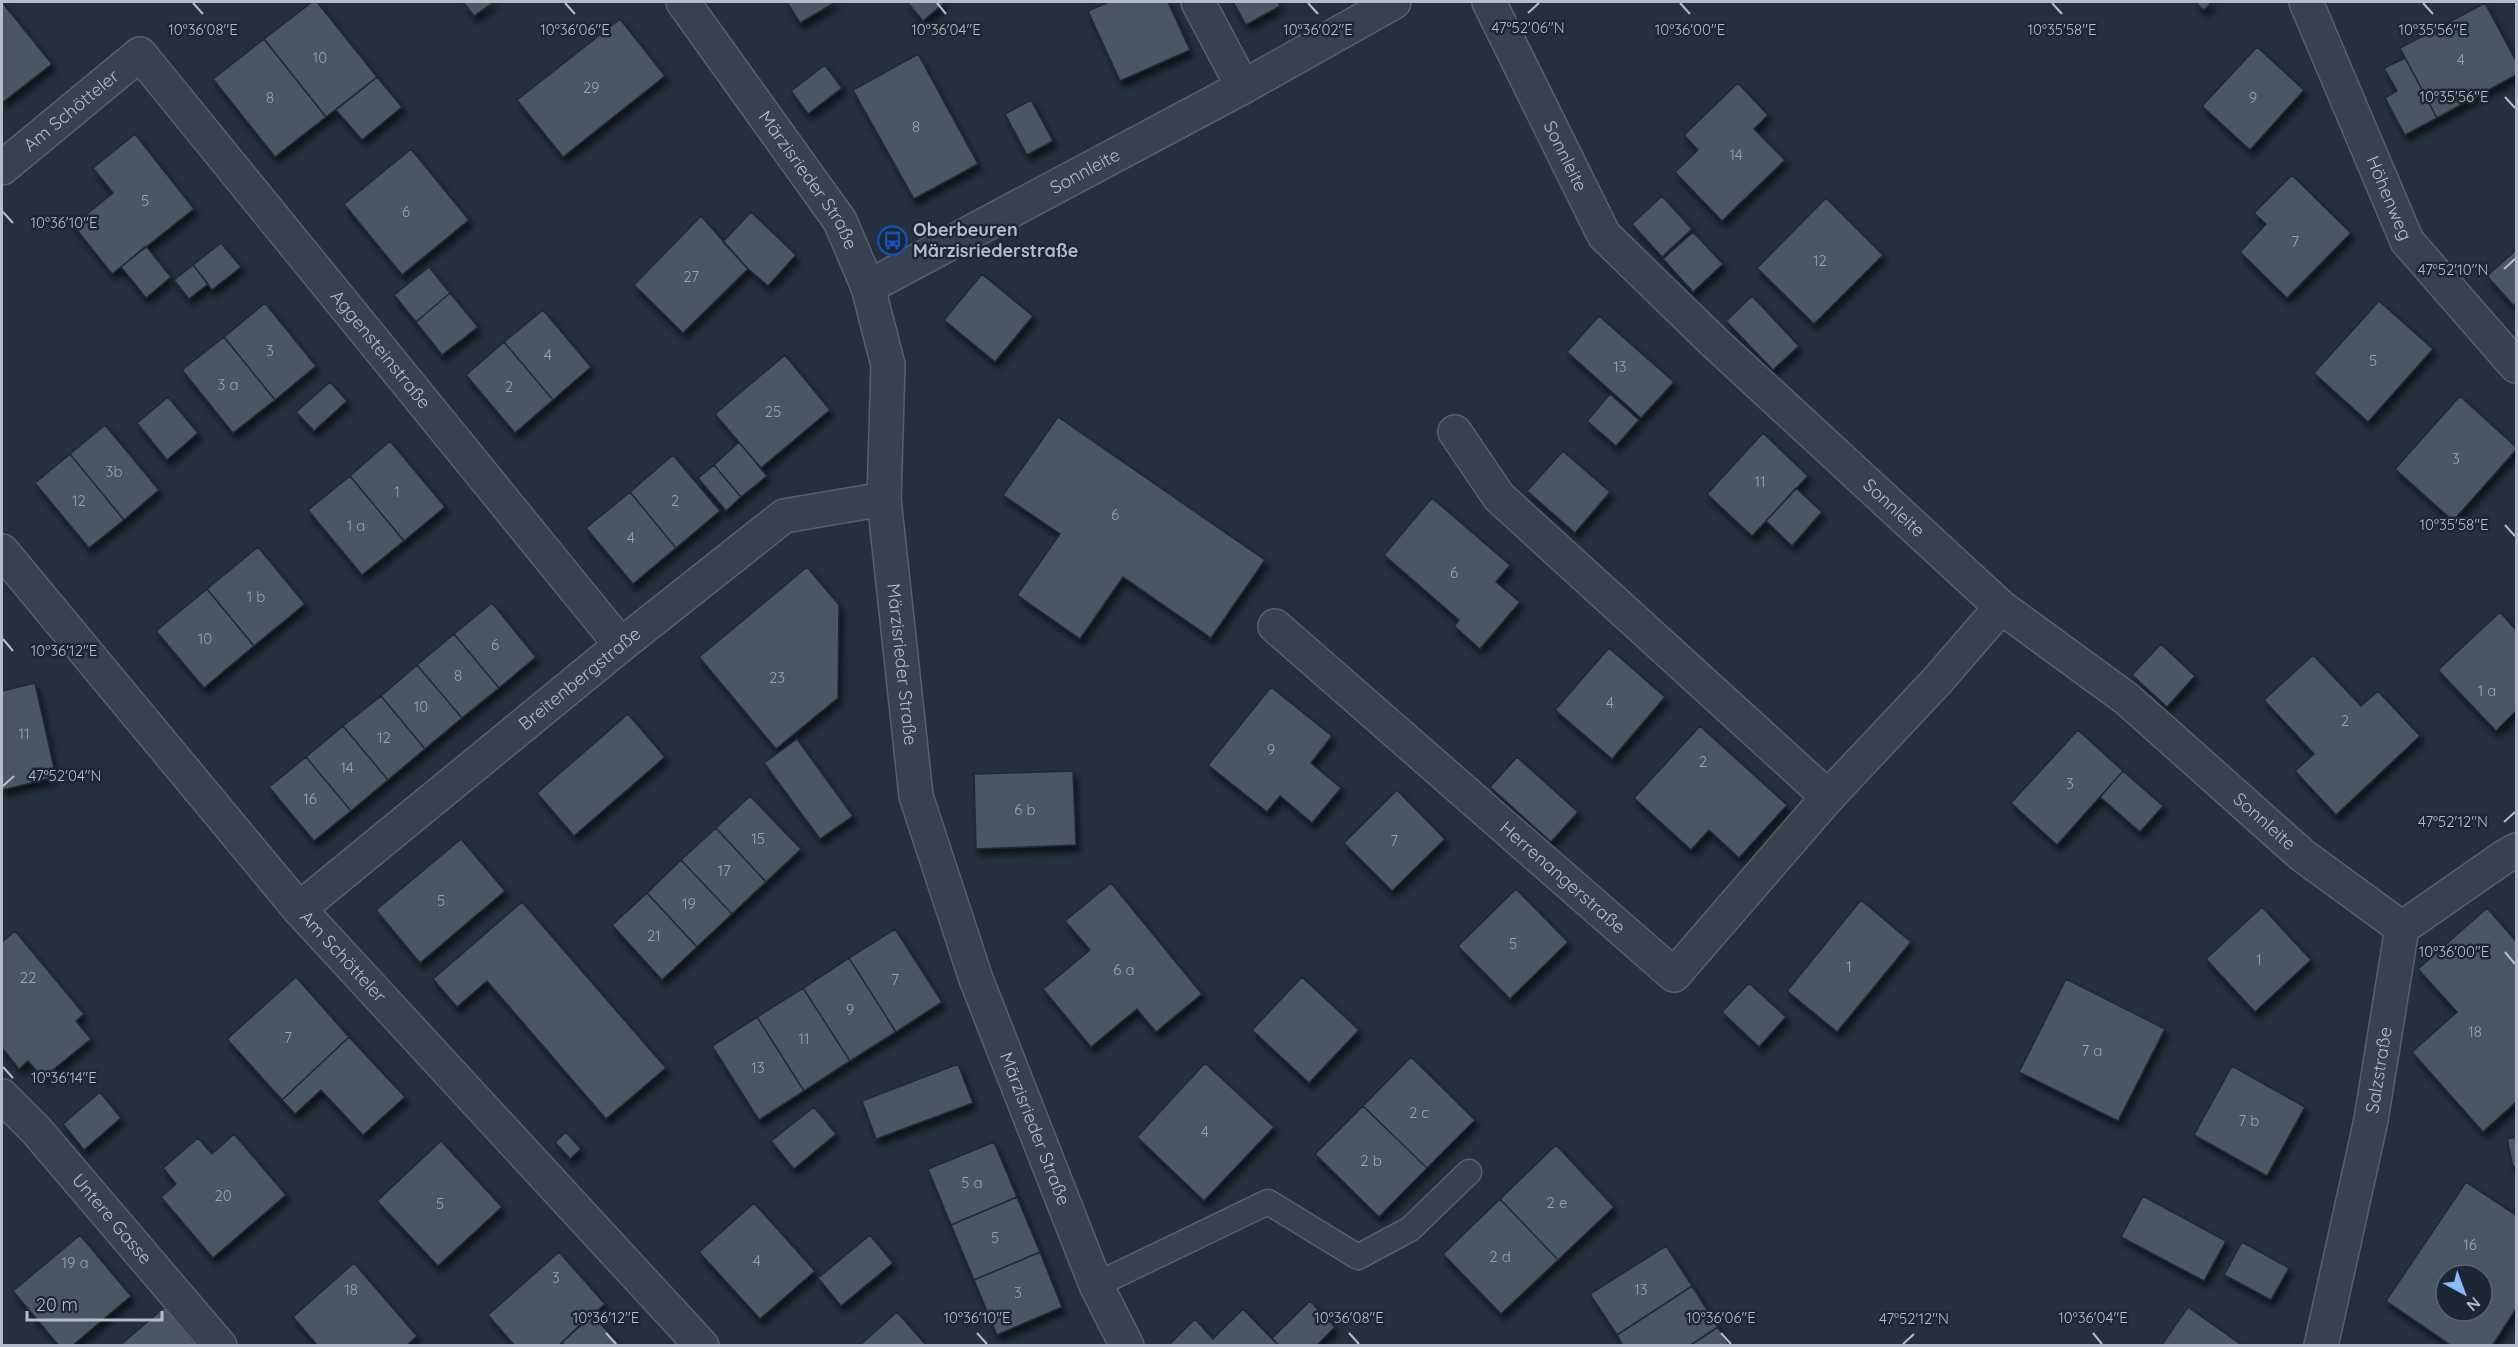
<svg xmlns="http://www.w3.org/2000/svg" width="2518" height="1347" font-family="Quicksand,sans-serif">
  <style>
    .building { fill: #485664; stroke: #1f2935; stroke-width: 1.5; fill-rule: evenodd; filter: url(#shadow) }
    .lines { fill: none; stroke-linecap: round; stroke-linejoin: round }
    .lane-casing { stroke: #56606c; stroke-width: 27 }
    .street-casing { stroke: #56606c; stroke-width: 36 }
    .lane { stroke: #38424e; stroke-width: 24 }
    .street { stroke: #38424e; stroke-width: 33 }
    .ticks { fill: none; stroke: #b4bdc9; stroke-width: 2 }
    .labels { text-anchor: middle; stroke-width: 5; stroke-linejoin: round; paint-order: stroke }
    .number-label { font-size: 15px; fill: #99a3b0 }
    .street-label { font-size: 18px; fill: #b4bdc9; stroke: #1d2733 }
    .poi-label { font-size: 18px; font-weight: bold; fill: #b4bdc9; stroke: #1d2733; text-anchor: start }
    .ticks-label { font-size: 15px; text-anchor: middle; fill: #b4bdc9; stroke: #1d2733; stroke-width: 5; stroke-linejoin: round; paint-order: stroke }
  </style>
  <defs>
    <filter id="shadow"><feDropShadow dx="3.5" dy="6" stdDeviation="3" flood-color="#0009"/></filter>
  </defs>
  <rect width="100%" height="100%" fill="#24303e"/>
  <path class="building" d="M2,2l50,62 -50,39z
    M312,2h5l60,75 -51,40 -62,-78z
    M463,2h31l-20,14z
    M787,2h49l-36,21z
    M907,2h38l-22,19z
    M1109,2h59l22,48 -70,31 -32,-70z
    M1233,2h45l2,4 -34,19z
    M2195,2h17l-8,8z
    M2485,3l31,58v14l-79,43 -37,-70z
    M620,19l45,57 -102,81 -46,-57z
    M264,39l62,78 -51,40 -62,-78z
    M2257,47l47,43 -54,60 -48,-44z
    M918,54l60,110 -64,35 -61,-109z
    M2405,58l32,60 -32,17 -20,-37 12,-7 -13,-23z
    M825,65l17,23 -34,26 -17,-23z
    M377,77l25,30 -40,33 -26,-30z
    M1738,83l30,32 -14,14 31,31 -63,61 -47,-49 23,-22 -14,-15z
    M1031,100l22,41 -26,14 -22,-41z
    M135,134l59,75 -82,65 -39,-49 40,-32 -20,-25z
    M411,149l58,71 -67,55 -58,-71z
    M2292,175l59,58 -64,65 -47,-46 26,-28 -12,-11z
    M1662,196l30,33 -30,28 -30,-33z
    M1826,198l57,57 -69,69 -57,-56z
    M751,212l45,43 -28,31 -20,-17 -25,-27z
    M701,216l47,53 -65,64 -49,-48z
    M1693,232l30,32 -30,28 -30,-33z
    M221,243l20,24 -29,23 -19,-25z
    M146,246l25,31 -25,21 -25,-31z
    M2516,250v53l-2,3 -27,-30z
    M193,265l15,19 -19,15 -15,-19z
    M429,267l21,26 -34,29 -22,-27z
    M982,274l51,42 -38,46 -51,-42z
    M450,293l28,34 -36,28 -26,-33z
    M1752,296l47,50 -26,24 -47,-49z
    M2379,301l54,48 -65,73 -54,-49z
    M265,303l51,63 -41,34 -51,-63z
    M543,310l48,57 -38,33 -49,-58z
    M1599,316l75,66 -33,36 -74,-66z
    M224,337l51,63 -42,33 -51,-63z
    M504,342l49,58 -38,33 -49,-58z
    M785,355l45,55 -69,58 -46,-54z
    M330,382l17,19 -33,30 -18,-19z
    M1610,394l29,26 -23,26 -29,-25z
    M2460,396l56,51v3l-63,71 -58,-52z
    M168,397l30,36 -31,27 -30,-37z
    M1058,417l207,143 -54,78 -88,-61 -43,62 -63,-44 43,-61 -57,-39z
    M105,425l54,65 -35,30 -54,-66z
    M1763,433l45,43 -56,60 -45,-42z
    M390,441l55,66 -41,34 -54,-65z
    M739,442l28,34 -26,21 -27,-32z
    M1563,451l47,41 -35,41 -48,-42z
    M70,454l54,66 -35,28 -54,-65z
    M673,455l47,56 -44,37 -46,-56z
    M714,465l27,32 -15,14 -28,-33z
    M350,476l54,65 -42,34 -54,-65z
    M1796,488l26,24 -30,34 -26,-25z
    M630,492l46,56 -43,36 -47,-56z
    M1432,498l78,67 -14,17 24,20 -40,47 -26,-23 5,-6 -75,-65z
    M258,547l47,57 -51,42 -47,-57z
    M807,567l32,38 -1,93 -62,51 -77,-92z
    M207,589l47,57 -50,42 -48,-57z
    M492,603l44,54 -37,31 -45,-54z
    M2500,612l16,18v81l-20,20 -58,-61z
    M454,634l45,54 -37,30 -45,-53z
    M2161,644l34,32 -28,31 -35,-32z
    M1609,648l56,49 -53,62 -57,-49z
    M2313,655l48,51 17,-15 42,45 -84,79 -41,-44 19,-17 -50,-54z
    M417,665l45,53 -37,31 -44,-53z
    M35,683l21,94 -54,13v-99z
    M1271,687l61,49 -21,27 30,25 -29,35 -32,-27 -13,16 -59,-47z
    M381,696l44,53 -37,31 -45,-54z
    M628,714l37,43 -91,79 -37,-43z
    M343,726l45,54 -37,31 -45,-54z
    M1700,726l87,79 -48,53 -30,-28 -18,20 -57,-52z
    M2078,730l45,41 -66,74 -46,-42z
    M797,739l56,77 -33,23 -56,-76z
    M306,757l45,54 -37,30 -45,-54z
    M1517,757l61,55 -27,30 -61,-55z
    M1073,771l3,74 -100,4 -2,-75z
    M2123,771l40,35 -23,26 -40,-35z
    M1397,790l48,49 -53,52 -48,-48z
    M750,796l51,53 -35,33 -50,-54z
    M716,828l50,54 -34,32 -51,-54z
    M461,839l44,52 -85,72 -44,-53z
    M681,860l51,54 -35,33 -50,-54z
    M1111,883l91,111 -46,38 -19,-23 -46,38 -48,-58 47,-39 -25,-29z
    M1516,889l52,53 -58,57 -52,-53z
    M647,893l50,54 -35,33 -50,-55z
    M1861,900l50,42 -74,90 -50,-41z
    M522,902l144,166 -60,51 -119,-138 -30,26 -24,-28z
    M2262,907l49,53 -56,52 -49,-53z
    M2487,908l29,33v161l-33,30 -71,-80 45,-40 -39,-43z
    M895,929l47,73 -46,30 -47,-74z
    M15,931l69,83 -8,7 15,18 -48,39 -15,-17 -9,8 -17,-21v-106z
    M849,958l47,74 -46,29 -47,-73z
    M296,977l53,60 -67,63 -55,-61z
    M1302,977l57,53 -50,53 -57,-53z
    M2066,979l99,50 -47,92 -99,-49z
    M1749,983l37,34 -27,30 -37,-35z
    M803,988l47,73 -46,30 -47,-74z
    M757,1017l47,74 -45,29 -47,-74z
    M349,1037l56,60 -42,38 -42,-45 -26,24 -13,-14z
    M1411,1057l64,63 -48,48 -64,-62z
    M1205,1063l69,64 -70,74 -67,-64z
    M958,1064l15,39 -97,36 -14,-38z
    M2232,1066l73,41 -38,69 -73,-41z
    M100,1092l21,26 -37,32 -21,-26z
    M1363,1106l64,62 -48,49 -64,-63z
    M814,1107l22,27 -42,35 -23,-28z
    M566,1132l15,17 -11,10 -15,-17z
    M234,1134l52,61 -73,63 -52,-61 15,-13 -13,-16 35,-30 14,16z
    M2516,1137v29l-3,1 -6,-28z
    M441,1141l61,66 -64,59 -61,-65z
    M994,1142l23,55 -66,28 -23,-56z
    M1556,1145l58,62 -56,53 -58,-61z
    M2466,1182l50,33v94l-24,37h-40l-66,-45zM2446,1275h36v36h-36z
    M2143,1196l83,45 -22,40 -83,-44z
    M1017,1197l23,55 -66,28 -23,-55z
    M1500,1199l58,61 -57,54 -58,-60z
    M754,1203l61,68 -55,48 -61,-67z
    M80,1235l51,61 -59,50h-13l-46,-55z
    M870,1235l23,28 -52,43 -23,-28z
    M2242,1242l47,26 -18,32 -47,-25z
    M1666,1246l26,40 -75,49 -27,-41z
    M559,1252l46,52 -47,42h-43l-27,-31z
    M1040,1252l22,55 -65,28 -23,-55z
    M354,1263l63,73 -11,10h-88l-25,-29z
    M1692,1286l26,41 -29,19h-66l-6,-11z
    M1310,1301l25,26 -19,19h-37l-7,-8z
    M165,1307l32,39h-78z
    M2188,1307l55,39h-82z
    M1243,1309l36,37h-111l27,-27 18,20z
    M897,1312l30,34h-68z
    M592,1314l28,31 -1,1h-54l-3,-4z
    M1718,1327l12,19h-41z"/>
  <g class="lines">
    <defs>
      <path id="lane" d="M1096,1285l172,-83 90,55 52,-28 59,-57"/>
      <g id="street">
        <path id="s1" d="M683,2l157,219 28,66 20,78 -4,134 32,297 60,183 120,306 31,61"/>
        <path d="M1198,2l45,85"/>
        <path id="s2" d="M1489,2l115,233 110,107 287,265 126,92 175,156 100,73"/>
        <path id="s3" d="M2306,2l101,239 109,125"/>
        <path id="s4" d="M2,168l138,-114 481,591"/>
        <path id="s5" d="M868,287l375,-200 151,-85"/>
        <path d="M1455,432l44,65 329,300"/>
        <path id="s6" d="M2,551l297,358 403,437"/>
        <path id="s7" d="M1275,626l399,349 154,-178 109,-116 64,-74"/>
        <path id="s8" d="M299,909l322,-264 163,-129 100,-17"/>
        <path id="s9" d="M2,1096l34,34 184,216"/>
        <path id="s10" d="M2321,1346l50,-226 31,-192 102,-71 12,-7"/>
      </g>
    </defs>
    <use href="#lane" class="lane-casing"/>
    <use href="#street" class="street-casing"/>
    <use href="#lane" class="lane"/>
    <use href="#street" class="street"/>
  </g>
  <path class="ticks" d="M193,3l10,11M565,3l10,11M937,3l9,11M1308,3l10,11M1680,3l10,11M2052,3l10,11M2423,3l10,11M1528,13l11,-10M2505,97l10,11M3,212l10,11M2504,269l11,-10M2505,525l10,11M3,639l10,12M3,786l11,-10M2504,822l11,-10M2505,952l10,12M3,1067l10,11M606,1333l10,11M977,1333l10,11M1349,1333l10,11M1721,1333l10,11M2093,1333l9,11M1903,1344l11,-10"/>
  <defs>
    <symbol id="bus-ring" viewBox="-11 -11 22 22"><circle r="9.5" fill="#1d2733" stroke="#1a4fb4" stroke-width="1.5"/><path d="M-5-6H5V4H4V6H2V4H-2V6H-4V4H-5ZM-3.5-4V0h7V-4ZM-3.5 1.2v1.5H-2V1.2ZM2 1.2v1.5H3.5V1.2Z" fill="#1a4fb4"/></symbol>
  </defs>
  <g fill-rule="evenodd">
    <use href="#bus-ring" x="876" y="224" width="33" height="33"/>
  </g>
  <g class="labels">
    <g class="number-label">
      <text x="320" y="63">10</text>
      <text x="2461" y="65">4</text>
      <text x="591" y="93">29</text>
      <text x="270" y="103">8</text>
      <text x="2253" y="103">9</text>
      <text x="916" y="132">8</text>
      <text x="1736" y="160">14</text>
      <text x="145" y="206">5</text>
      <text x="406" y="217">6</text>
      <text x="2295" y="247">7</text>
      <text x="1820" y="266">12</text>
      <text x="691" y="282">27</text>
      <text x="270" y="356">3</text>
      <text x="548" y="360">4</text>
      <text x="2373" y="366">5</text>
      <text x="1620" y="372">13</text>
      <text x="228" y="390">3 a</text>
      <text x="509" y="392">2</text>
      <text x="773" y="417">25</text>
      <text x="2456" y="464">3</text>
      <text x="114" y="477">3b</text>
      <text x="1760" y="487">11</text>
      <text x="397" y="497">1</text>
      <text x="79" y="506">12</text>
      <text x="675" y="506">2</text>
      <text x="1115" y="520">6</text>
      <text x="356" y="531">1 a</text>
      <text x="631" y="543">4</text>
      <text x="1454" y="578">6</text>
      <text x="256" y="602">1 b</text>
      <text x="205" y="644">10</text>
      <text x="495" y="650">6</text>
      <text x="458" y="681">8</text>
      <text x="777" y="683">23</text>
      <text x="2487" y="696">1 a</text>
      <text x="1610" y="708">4</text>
      <text x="421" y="712">10</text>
      <text x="2345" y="726">2</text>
      <text x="24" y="739">11</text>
      <text x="384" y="743">12</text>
      <text x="1271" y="755">9</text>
      <text x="1703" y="767">2</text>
      <text x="347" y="773">14</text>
      <text x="2070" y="789">3</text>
      <text x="310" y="804">16</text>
      <text x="1025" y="815">6 b</text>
      <text x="758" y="844">15</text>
      <text x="1394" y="846">7</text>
      <text x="724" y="876">17</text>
      <text x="441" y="906">5</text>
      <text x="689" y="909">19</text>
      <text x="654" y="941">21</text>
      <text x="1513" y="949">5</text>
      <text x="2259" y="965">1</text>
      <text x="1849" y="972">1</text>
      <text x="1124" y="975">6 a</text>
      <text x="28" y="983">22</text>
      <text x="895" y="985">7</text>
      <text x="850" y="1015">9</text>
      <text x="2475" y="1037">18</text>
      <text x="288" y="1043">7</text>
      <text x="804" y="1044">11</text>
      <text x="2092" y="1056">7 a</text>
      <text x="758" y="1073">13</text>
      <text x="1419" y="1118">2 c</text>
      <text x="2249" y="1126">7 b</text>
      <text x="1205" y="1137">4</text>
      <text x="1371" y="1166">2 b</text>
      <text x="972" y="1188">5 a</text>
      <text x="223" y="1201">20</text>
      <text x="1557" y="1208">2 e</text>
      <text x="440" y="1209">5</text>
      <text x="995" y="1243">5</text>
      <text x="2470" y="1250">16</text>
      <text x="1500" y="1262">2 d</text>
      <text x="757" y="1266">4</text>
      <text x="75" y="1268">19 a</text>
      <text x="556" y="1283">3</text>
      <text x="351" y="1295">18</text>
      <text x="1641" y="1295">13</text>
      <text x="1018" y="1298">3</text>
    </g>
    <g class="street-label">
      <text dy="6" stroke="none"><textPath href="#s4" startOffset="90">Am Schötteler</textPath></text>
      <text dy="6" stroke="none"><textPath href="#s2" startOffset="172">Sonnleite</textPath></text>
      <text dy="6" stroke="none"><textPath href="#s5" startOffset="246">Sonnleite</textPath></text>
      <text dy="6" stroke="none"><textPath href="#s1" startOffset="218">Märzisrieder Straße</textPath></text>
      <text dy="6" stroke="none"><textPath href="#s3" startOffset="213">Höhenweg</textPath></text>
      <text dy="6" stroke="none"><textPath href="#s4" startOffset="560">Aggensteinstraße</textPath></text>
      <text dy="6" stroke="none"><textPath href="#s2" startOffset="658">Sonnleite</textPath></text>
      <text dy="6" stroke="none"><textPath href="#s1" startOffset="722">Märzisrieder Straße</textPath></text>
      <text dy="6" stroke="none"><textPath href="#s8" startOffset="363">Breitenbergstraße</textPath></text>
      <text dy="6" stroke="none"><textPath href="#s2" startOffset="1144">Sonnleite</textPath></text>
      <text dy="6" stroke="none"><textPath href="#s7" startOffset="382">Herrenangerstraße</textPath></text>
      <text dy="6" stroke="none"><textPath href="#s6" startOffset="530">Am Schötteler</textPath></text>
      <text dy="6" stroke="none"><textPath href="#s10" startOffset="282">Salzstraße</textPath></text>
      <text dy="6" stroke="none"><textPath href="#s1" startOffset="1208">Märzisrieder Straße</textPath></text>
      <text dy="6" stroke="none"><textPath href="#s9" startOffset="165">Untere Gasse</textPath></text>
    </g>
    <g class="poi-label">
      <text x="913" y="236">Oberbeuren<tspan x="913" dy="21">Märzisriederstraße</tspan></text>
    </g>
  </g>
  <g class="ticks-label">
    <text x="1528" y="33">47°52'06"N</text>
    <text x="203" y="35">10°36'08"E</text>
    <text x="575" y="35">10°36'06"E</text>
    <text x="946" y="35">10°36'04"E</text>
    <text x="1318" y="35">10°36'02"E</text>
    <text x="1690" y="35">10°36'00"E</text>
    <text x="2062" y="35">10°35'58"E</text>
    <text x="2433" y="35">10°35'56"E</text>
    <text x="2454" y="102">10°35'56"E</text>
    <text x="64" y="228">10°36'10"E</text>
    <text x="2453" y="275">47°52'10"N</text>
    <text x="2454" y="530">10°35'58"E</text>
    <text x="64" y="656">10°36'12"E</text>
    <text x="65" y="781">47°52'04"N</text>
    <text x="2453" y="827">47°52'12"N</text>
    <text x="2454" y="957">10°36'00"E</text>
    <text x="64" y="1083">10°36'14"E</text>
    <text x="606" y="1323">10°36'12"E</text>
    <text x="977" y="1323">10°36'10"E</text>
    <text x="1349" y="1323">10°36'08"E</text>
    <text x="1721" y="1323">10°36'06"E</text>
    <text x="2093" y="1323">10°36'04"E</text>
    <text x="1914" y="1324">47°52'12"N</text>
  </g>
  <rect width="2518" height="1347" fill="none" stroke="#b4bdc9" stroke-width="6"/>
  <g transform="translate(2464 1293) rotate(139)"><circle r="28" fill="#1d2733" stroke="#59636f" stroke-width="1.5"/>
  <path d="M0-4.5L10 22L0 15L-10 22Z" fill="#8abbf8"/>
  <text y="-9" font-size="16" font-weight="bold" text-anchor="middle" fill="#b4bdc9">N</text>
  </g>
  <path d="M27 1311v9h135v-9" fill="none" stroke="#b4bdc9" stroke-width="3"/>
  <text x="36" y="1311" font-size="18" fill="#b4bdc9" stroke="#1d2733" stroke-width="4.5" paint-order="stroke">20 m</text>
</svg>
